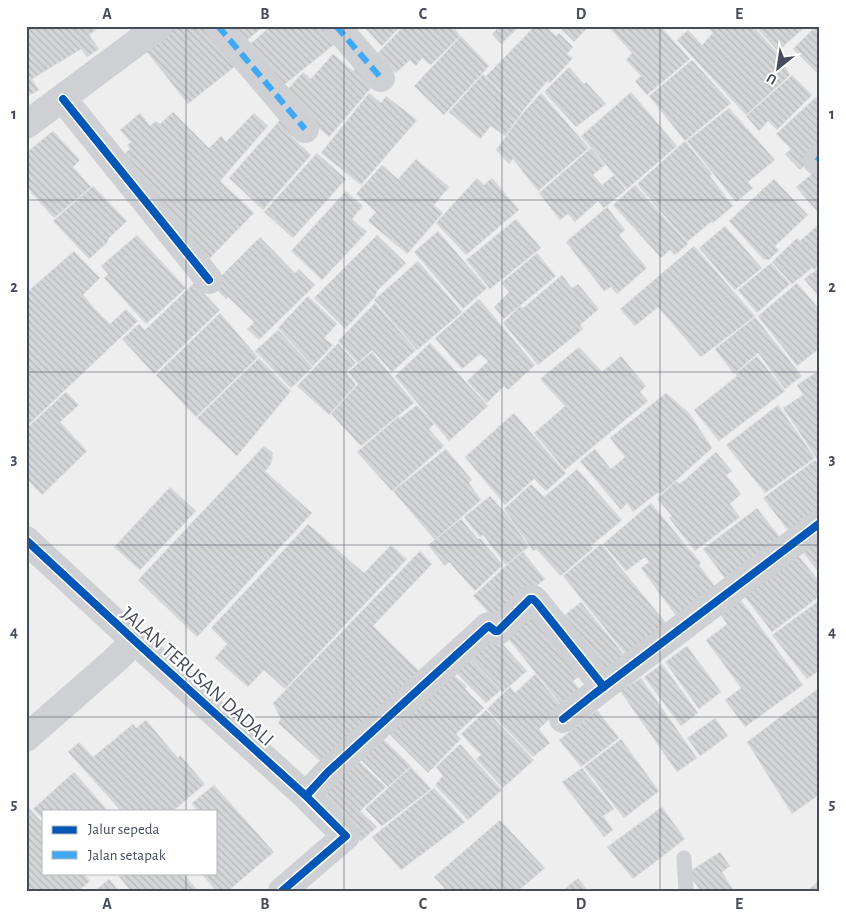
<svg xmlns="http://www.w3.org/2000/svg" width="846" height="917" font-family="'Alegreya Sans',sans-serif">
  <style>
    .building { fill: url(#building-back-hatch); stroke: #e0e0e1 }
    .lines { fill: none; stroke-linecap: round; stroke-linejoin: round }
    .lane { stroke: #cfd0d4; stroke-width: 15 }
    .street { stroke: #cfd0d4; stroke-width: 28 }
    .quiet { stroke: #3fa9f5; stroke-width: 6; stroke-dasharray: 12 6; stroke-linecap: butt }
    .cycleway-casing { stroke: #fff; stroke-width: 11 }
    .cycleway { stroke: #0057b8; stroke-width: 8 }
    .grid { fill: none; stroke: #454c5b; stroke-width: 1; stroke-opacity: 0.55 }
    .labels { text-anchor: middle; stroke-width: 4.5; stroke-linejoin: round; paint-order: stroke }
    .street-label { font-size: 20px; fill: #454c5b; stroke: #fff }
    .neatline { fill: none; stroke: #454c5b; stroke-width: 2 }
    .grid-label { font-size: 16px; text-anchor: middle; font-weight: bold; fill: #454c5b }
  </style>
  <defs>
    <pattern id="building-back-hatch" width="6" height="6" patternUnits="userSpaceOnUse" patternTransform="scale(1.25)"><rect width="6" height="6" fill="#d4d5d7"/><path d="M-1 5l2 2M0 0l6 6M5-1l2 2" fill="none" stroke="#b7b8bb"/></pattern>
  </defs>
  <rect width="100%" height="100%" fill="#efeeee"/>
  <path class="building" d="M26,26h75l-12,9 10,14 -12,8 -6,-8 -49,30 7,11 -13,7z
    M169,26h38l31,38 -50,40 -45,-57z
    M223,26h41l-24,20z
    M271,26h59l11,13 -61,49 -30,-44z
    M363,26h38l-19,20z
    M404,26h49l7,10 -29,29 -9,-7 -6,8 -6,-6 -14,13 -20,-18z
    M500,26h20l-19,18 -9,-10z
    M535,26h10l11,10 3,-3 14,14 -6,7 6,4 -23,25 -3,-2 -25,31 -36,-36z
    M558,26h31l-15,16z
    M608,26h52l30,33 -43,36 -12,-14 6,-5 -15,-16 6,-7z
    M707,26h46l25,28 12,21 -44,40 -69,-75 11,-10 14,15 11,-12z
    M755,26h49l1,1 -27,24z
    M816,26h4v50l-27,-27z
    M461,36l28,30 -45,49 -30,-29z
    M333,54l20,17 6,-8 19,17 -49,57 -47,-41 21,-24 8,7z
    M692,60l39,43 -46,38 -36,-45z
    M569,67l15,17 2,-2 20,22 -30,23 -32,-35z
    M483,74l39,39 -17,23 -14,-10 -11,13 -31,-27z
    M792,75l20,20 -35,35 -9,-9 -9,10 -13,-15z
    M631,92l46,54 -50,43 -46,-53z
    M369,93l12,10 5,-7 31,24 -56,65 -40,-32z
    M541,93l48,55 -51,43 -25,-32 -4,5 -13,-14 26,-36z
    M816,97l4,5v49l-20,19 -15,-16 6,-5 -15,-15z
    M729,108l46,52 -27,22 5,6 -17,14 -49,-61z
    M173,112l36,36 12,-12 5,6 28,-29 14,13 -48,55 34,32 -48,49 -89,-102 13,-11 -3,-4 4,-3 -11,-12 20,-17 10,13 6,-5 4,3z
    M281,119l15,12 -4,6 19,18 -48,55 -34,-32z
    M53,131l27,29 -7,7 18,20 -37,31 -28,-31v-34z
    M685,141l27,33 -2,2 23,30 -20,17 -2,-1 -24,20 -50,-58z
    M591,148l14,17 -12,10 9,10 12,-10 12,15 -22,18 -6,-7 -23,21 -7,-8 -8,6 -21,-27z
    M317,153l29,26 -53,59 -29,-26z
    M416,159l33,28 -15,18 9,8 -36,41 -39,-33 8,-9 -20,-18 26,-29 16,14z
    M820,167v48l-24,-28z
    M477,178l7,7 8,-7 27,32 -53,45 -30,-32z
    M774,179l34,36 -33,31 4,4 -10,10 -6,-1 -34,-38z
    M635,185l53,59 -13,11 -5,-5 -9,8 -48,-53z
    M93,186l34,35 -18,17 -2,5 -18,16 -36,-38z
    M346,191l17,15 -11,13 15,13 -45,48 -31,-29z
    M607,207l18,23 -6,5 28,33 -30,26 -6,-7 -7,4 -38,-49z
    M516,219l25,29 -51,41 -24,-29z
    M819,224l1,41 -6,5 -2,-2 -20,16 -20,-22 25,-24 3,3z
    M725,226l37,42 -27,22 -36,-42z
    M438,231l49,57 -24,21 -49,-57z
    M137,235l49,53 -40,36 -42,-46 4,-4 -7,-8z
    M377,235l29,28 -29,28 -2,6 -30,32 -31,-31z
    M260,237l35,36 4,-4 16,16 -56,55 -12,-11 7,-7 -26,-25 -2,2 -14,-14z
    M694,246l61,70 -54,41 -43,-50 -23,19 -15,-17z
    M74,251l26,27 -17,17 14,16 13,13 16,-15 12,12 -112,106v-134z
    M537,253l19,23 -52,43 -10,-12 15,-15 -8,-9z
    M418,261l44,51 -45,38 -43,-50z
    M771,263l19,21 -33,29 -19,-23z
    M820,267v31l-16,-19z
    M562,275l10,13 6,-4 21,25 -19,16 3,4 -45,36 -35,-42 17,-17 3,2z
    M194,283l26,27 -66,64 -32,-35 17,-15 6,6z
    M797,283l23,27v38l-23,18 -39,-50z
    M308,296l29,28 -13,14 9,7 -20,21 -35,-38z
    M479,299l56,66 -27,25 -4,-4 -17,17 -20,-22 21,-20 -8,-7 -18,15 -27,-31z
    M375,303l41,47 -24,22 -20,-22 -14,13 -20,-22z
    M220,313l38,44 -62,60 -40,-42z
    M755,317l47,59 -17,13 -27,-36 -24,21 -19,-25z
    M278,330l35,37 -22,21 -36,-37z
    M338,343l18,20 -10,9 10,13 -27,30 -32,-29z
    M430,343l58,63 -39,35 -54,-65z
    M579,347l23,25 19,-16 25,30 -6,6 8,9 -83,69 -31,-37 31,-27 -25,-27z
    M372,352l42,51 -53,43 -30,-32 27,-30 -10,-12z
    M757,356l28,35 -66,50 -25,-31 43,-34 -2,-2z
    M259,358l32,33 -54,65 -40,-38z
    M817,372l3,5v86l-37,-55 20,-13 -6,-10z
    M66,392l13,13 -19,17 27,29 -45,44 -16,-17v-49z
    M666,393l23,20 23,35 -50,45h-5l-24,19 -6,-9 -6,7 -41,-49 15,-12 16,20 14,-12 -15,-19z
    M417,405l17,19 -5,5 15,17 -52,45 -35,-39 41,-35 2,1z
    M778,405l37,53 -50,35 -39,-48z
    M514,413l52,60 -20,18 -12,-12 -29,26 -40,-48z
    M264,446l9,7 -2,11 -6,7 47,42 -115,124 -59,-57z
    M446,449l26,31 -3,3 12,17 -46,40 -42,-49z
    M716,452l16,19 -6,4 15,19 -11,10 10,13 -45,34 -26,-33 3,-2 -15,-17 19,-18 4,3z
    M815,460l5,6v46l-30,21 -27,-35z
    M577,469l45,51 -31,26 2,2 -32,28 -25,-27 -3,2 -29,-42 27,-25 13,13z
    M170,487l26,24 -56,59 -26,-23z
    M490,496l19,21 20,30 -23,18 -23,-30 -3,2 -16,-20z
    M651,503l50,60 -2,2 22,30 -39,29 -41,-56 8,-6 -4,-5 -19,14 -23,-27z
    M757,508l26,33 -56,40 -24,-32z
    M461,519l17,20 2,-1 23,27 -28,26 -26,-29 -4,4 -17,-21z
    M308,524l56,49 27,-28 16,14 -122,130 -21,-19 -16,17 -33,-29 12,-14 -16,-16z
    M820,526v48l-24,-31z
    M601,544l71,86 -41,31 -68,-85z
    M420,551l12,13 -59,62 46,45 -98,91 -43,-39 3,-4 -8,-16z
    M522,551l23,28 -49,41 -23,-24z
    M796,553l24,29v14l-48,36 -30,-39z
    M738,596l65,89 -58,42 -20,-27 16,-12 -35,-48 21,-16 -9,-13z
    M820,600v70l-13,9 -35,-44z
    M581,602l49,60 -22,17 -47,-61z
    M528,610l59,61 -14,10 12,16 -18,15 -65,-81z
    M490,630l37,41 -24,21 -38,-40z
    M687,646l34,46 -22,17 -34,-47z
    M467,655l34,35 -15,13 -33,-33z
    M662,664l36,49 -17,13 -37,-49z
    M447,665l10,9 -2,2 12,11 -2,2 19,19 -28,26 5,5 -33,34 -44,-44z
    M535,674l27,33 -23,22 11,14 -17,14 -46,-48 23,-22 5,6z
    M641,678l56,80 -20,14 -57,-81z
    M820,687v107l-28,20 -45,-72z
    M486,710l48,50 -31,28 -27,-29 5,-4 -20,-21z
    M597,710l22,28 -38,29 -22,-27z
    M715,718l13,18 -28,20 -13,-18z
    M146,720l32,38 2,-3 25,29 -32,27h-52l-53,-59 11,-10 14,15 40,-33 3,4z
    M377,733l34,33 -23,21 -33,-33z
    M621,739l38,52 -35,27 -40,-51z
    M460,744l42,46 -34,30 -33,-35 8,-9 -7,-9z
    M352,755l34,32 -26,24 17,16 -16,14 -45,-46z
    M411,767l20,22 -49,37 -17,-17z
    M582,768l32,41 -11,7 10,14 -9,7 -42,-55z
    M74,772l34,39h-64v9l-11,-11z
    M214,785l60,67 -46,39h-12l-15,-18h15v-62h-22l2,-2 -4,-6z
    M434,788l31,34 -64,48 -29,-33z
    M26,805l18,19v49h39l7,8 -11,10 -3,-2 -2,2h-48z
    M662,807l23,32 -52,40 -26,-32z
    M500,820l45,48 -27,23h-71l-13,-14z
    M720,852l10,14 -8,6 12,19h-33l-14,-18z
    M116,873h67l15,18h-67z
    M578,878l10,13h-26z
    M109,879l10,12h-24z
    M820,880v11h-13z"/>
  <g class="lines">
    <path class="lane" d="M684,858l2,33"/>
    <path class="street" d="M218,26l87,103
      M336,26l45,52
      M63,99l146,181
      M26,125l133,-99
      M817,161l3,-4
      M26,540l109,101 171,155 40,40 -64,55
      M563,719l30,-24 227,-172
      M26,738l88,-77 21,-20
      M306,796l22,-24 159,-145 2,-1 6,5h3l32,-32h3l4,4 67,84"/>
    <path class="quiet" d="M218,26l87,103
      M336,26l45,52
      M817,161l3,-4"/>
    <defs>
      <path id="cycleway" d="M63,99l146,181
        M26,540l109,101 171,155 40,40 -64,55
        M563,719l30,-24 227,-172
        M306,796l22,-24 159,-145 2,-1 6,5h3l32,-32h3l4,4 67,84"/>
    </defs>
    <use href="#cycleway" class="cycleway-casing"/>
    <use href="#cycleway" class="cycleway"/>
  </g>
  <path class="grid" d="M186,26v785M344,26v865M502,26v865M660,26v865M26,200h794M26,372h794M26,545h794M26,717h794M186,873v18"/>
  <g class="labels">
    <g class="street-label">
      <text transform="translate(198 676) rotate(42)" y="7">JALAN TERUSAN DADALI</text>
    </g>
  </g>
  <rect width="846" height="917" fill="none" stroke="#ffffff" stroke-width="55"/>
  <rect x="42" y="810" width="175" height="65" fill="#ffffff" stroke="#b5b7bd"/>
  <rect x="52" y="826" width="25" height="8" fill="#0057b8" stroke="#b5b7bd"/>
  <text x="88" y="834" font-size="15" fill="#454c5b">Jalur sepeda</text>
  <rect x="52" y="851" width="25" height="8" fill="#3fa9f5" stroke="#b5b7bd"/>
  <text x="88" y="860" font-size="15" fill="#454c5b">Jalan setapak</text>
  <g transform="translate(778 68) rotate(210)" stroke="#ffffff" stroke-width="4" paint-order="stroke">
  <path d="M0-4L9 19L0 12L-9 19Z" fill="#454c5b"/>
  <text y="-8" font-size="14" font-weight="bold" text-anchor="middle" fill="#454c5b">U</text>
  </g>
  <rect x="28" y="28" width="790" height="862" class="neatline"/>
  <g class="grid-label">
    <text x="107" y="19">A</text>
    <text x="265" y="19">B</text>
    <text x="423" y="19">C</text>
    <text x="581" y="19">D</text>
    <text x="739" y="19">E</text>
    <text x="14" y="119">1</text>
    <text x="832" y="119">1</text>
    <text x="14" y="292">2</text>
    <text x="832" y="292">2</text>
    <text x="14" y="464">3</text>
    <text x="832" y="464">3</text>
    <text x="14" y="637">4</text>
    <text x="832" y="637">4</text>
    <text x="14" y="809">5</text>
    <text x="832" y="809">5</text>
    <text x="107" y="909">A</text>
    <text x="265" y="909">B</text>
    <text x="423" y="909">C</text>
    <text x="581" y="909">D</text>
    <text x="739" y="909">E</text>
  </g>
</svg>
